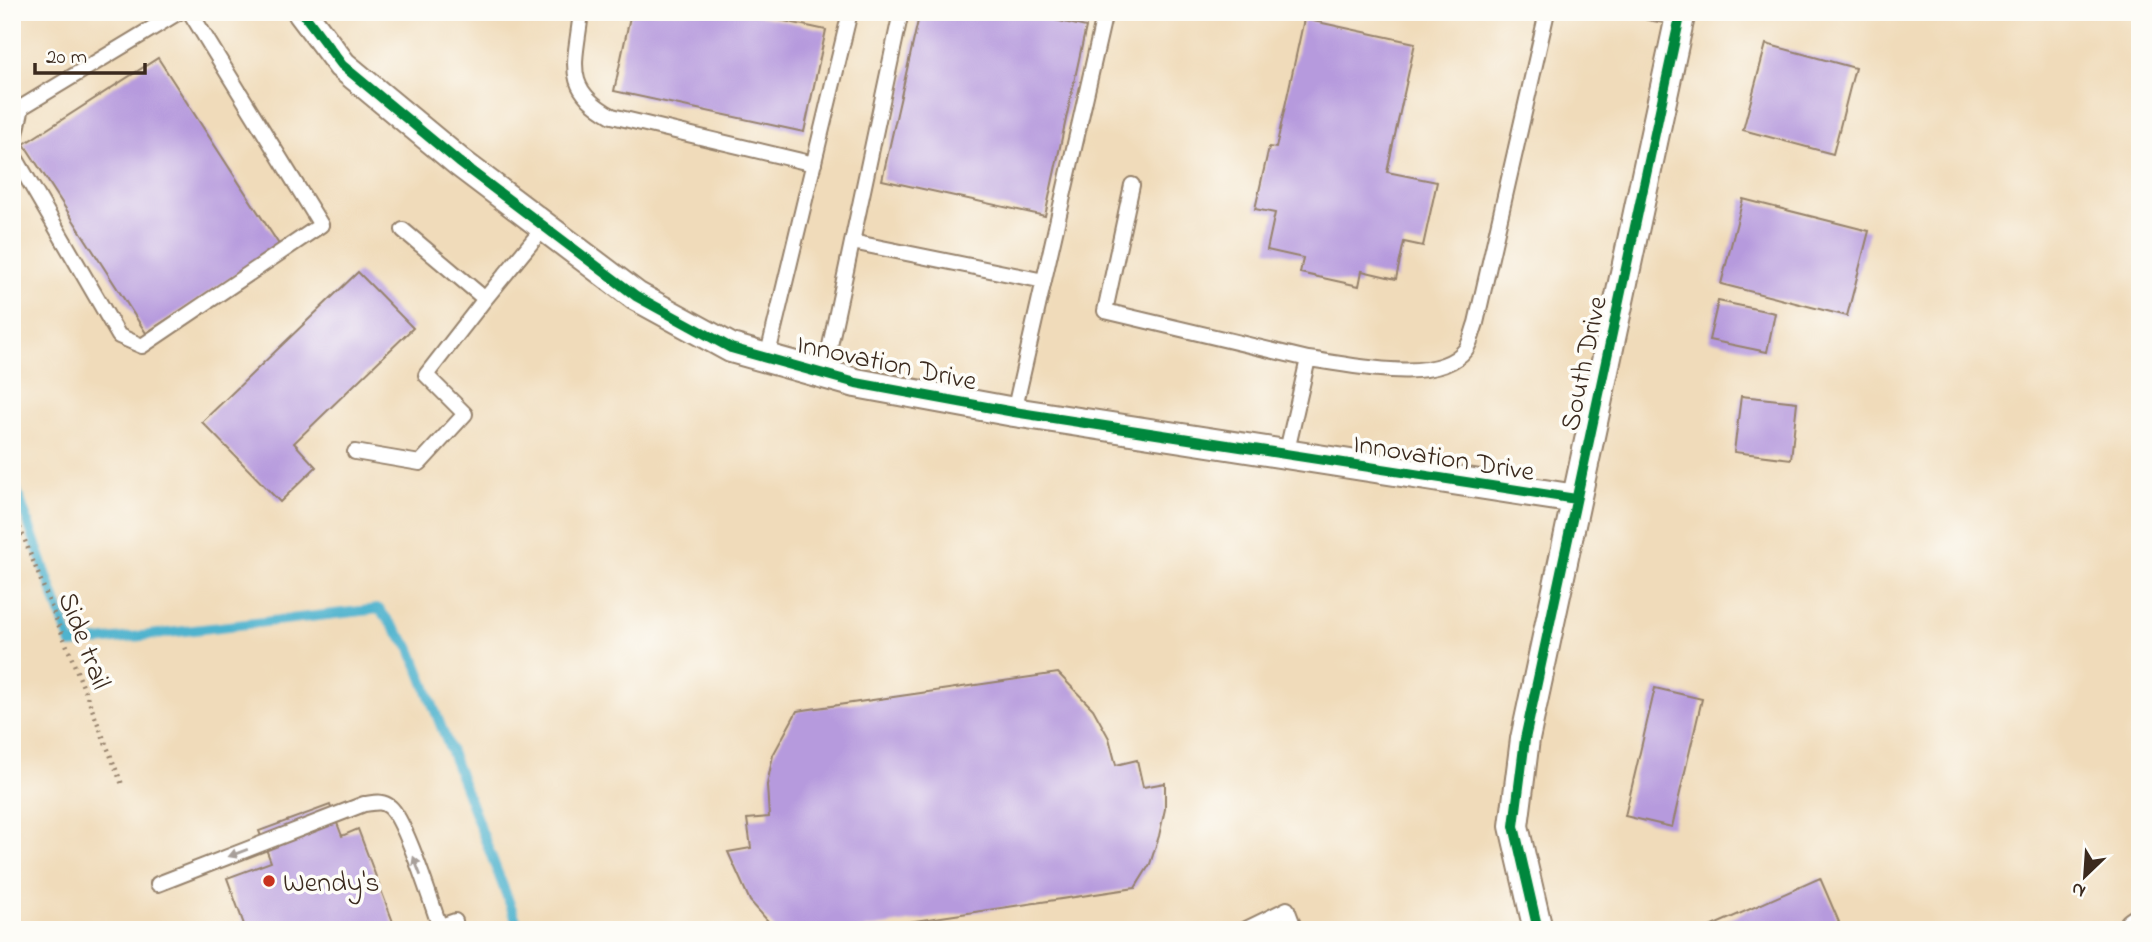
<svg xmlns="http://www.w3.org/2000/svg" width="2152" height="942" font-family="'Indie Flower',sans-serif">
  <style>
    .lines { fill: none; stroke-linecap: round; stroke-linejoin: round }
    .stream { stroke: #4fb3ce; stroke-width: 10 }
    .building { fill: #b69add }
    .service-casing { stroke: #96826c; stroke-width: 18 }
    .minor-casing { stroke: #96826c; stroke-width: 32 }
    .primary-casing { stroke: #96826c; stroke-width: 42 }
    .path { stroke: #96826c; stroke-width: 4.5; stroke-dasharray: 2 5; stroke-linecap: butt }
    .service { stroke: #fff; stroke-width: 14 }
    .minor { stroke: #fff; stroke-width: 28 }
    .primary { stroke: #fff; stroke-width: 38 }
    .cycleway-casing { stroke: #fdfcf7; stroke-width: 15 }
    .cycleway { stroke: #00873e; stroke-width: 10 }
    .oneway { fill: #a79f9a }
    .poi-dot { fill: #c8321e; stroke: #fdfcf7; stroke-width: 2.5 }
    .labels { text-anchor: middle; stroke-width: 7; stroke-linejoin: round; paint-order: stroke }
    .street-label { font-size: 28px; fill: #3b2a1e; stroke: #fdfcf7 }
    .poi-label { font-size: 28px; fill: #3b2a1e; stroke: #fdfcf7; text-anchor: start }
  </style>
  <rect width="100%" height="100%" fill="#fdfcf7"/>
  <filter id="ink" filterUnits="userSpaceOnUse"><feTurbulence type="fractalNoise" baseFrequency=".0143" numOctaves="2"/><feDisplacementMap in="SourceGraphic" scale="14" xChannelSelector="R" yChannelSelector="G"/><feConvolveMatrix kernelMatrix="1 2 1 2 8 2 1 2 1" color-interpolation-filters="sRGB"/></filter>
  <filter id="wash" filterUnits="userSpaceOnUse"><feTurbulence type="fractalNoise" baseFrequency=".00686" numOctaves="4" result="noise"/><feDisplacementMap in="SourceGraphic" scale="28" xChannelSelector="R" yChannelSelector="G"/><feGaussianBlur stdDeviation="1.57" result="paint"/><feColorMatrix in="noise" values="0 0 0 0 0 0 0 0 0 0 0 0 0 0 0 0 0 1.4 0 .05"/><feComposite in="paint" operator="in"/></filter>
  <g filter="url(#wash)">
    <rect width="100%" height="100%" fill="#f0dbba"/>
    <g class="lines">
      <path class="stream" d="M12,477l59,167 308,-35 32,40 109,281"/>
    </g>
    <g id="blocks">
      <path class="building" d="M631,12h111l84,18 -22,102 -190,-41z
        M920,12h100l66,15 -41,189 -163,-36z
        M1304,19l111,24 -28,129 50,10 -14,64 -19,-4 -8,37 -34,-8 -3,15 -59,-13 3,-15 -36,-8 8,-37 -20,-4 14,-62 7,1z
        M1766,44l89,24 -22,86 -90,-24z
        M158,58l122,188 -134,87 -122,-189z
        M1743,199l126,32 -22,85 -126,-32z
        M358,272l55,56 -119,115 22,24 -36,35 -78,-80z
        M1718,301l57,12 -8,39 -58,-12z
        M1741,396l56,6 -6,57 -57,-7z
        M1058,673l35,36 16,29 7,27 21,-5 6,27 22,-4v26l-6,27 -9,28 -15,24 -280,42h-79l-26,-29 -22,-49 23,-4 -4,-29 22,-2 -2,-32 6,-30 24,-44z
        M1655,688l47,11 -30,128 -47,-11z
        M330,805l12,31 16,-7 38,101h-150l-19,-52 44,-16 -12,-31z
        M1820,878l19,44 -16,8h-120z"/>
    </g>
  </g>
  <g filter="url(#ink)">
    <use href="#blocks" fill-opacity="0" stroke="#96826c" stroke-width="2"/>
    <g class="lines">
      <defs>
        <path id="service" d="M179,12l-157,95 -10,45 107,184 23,10 179,-121 -131,-213
          M581,12c-5,50 -20,76 31,104l202,48
          M1648,12l32,6
          M1132,185l-27,126 203,48 -22,96
          M403,230l82,69 60,-73
          M852,242l192,39
          M767,358l83,-346
          M1308,359c41,5 130,28 158,-10 5,-7 7,-18 10,-26l71,-311
          M824,374l77,-362
          M1014,412l91,-400
          M355,452l65,11 45,-49 -39,-39 59,-76
          M158,884l206,-80c10,-1 18,-4 26,3 16,13 42,99 51,123
          M432,929l23,-8
          M1244,930l43,-21 8,21"/>
        <path id="minor" d="M302,12l40,53 117,97 177,134 95,52 125,35 158,29 562,87
          M1538,930l-24,-104 11,-87 156,-727"/>
        <path id="primary" d="M2137,930l3,-2"/>
      </defs>
      <use href="#service" class="service-casing"/>
      <use href="#minor" class="minor-casing"/>
      <use href="#primary" class="primary-casing"/>
      <path class="path" d="M12,508l111,279"/>
      <use href="#service" class="service"/>
      <use href="#minor" class="minor"/>
      <use href="#primary" class="primary"/>
      <defs>
        <path id="cycleway" d="M302,12l40,53 117,97 177,134 95,52 125,35 158,29 562,87
          M1538,930l-24,-104 11,-87 156,-727"/>
      </defs>
      <use href="#cycleway" class="cycleway-casing"/>
      <use href="#cycleway" class="cycleway"/>
    </g>
    <defs><path id="oneway-solid" d="M-6-.8H1V-3.2L6.5 0L1 3.2V.8H-6Z" transform="scale(1.75)"/></defs>
    <g class="oneway">
      <use href="#oneway-solid" transform="translate(238 853) rotate(159)"/>
      <use href="#oneway-solid" transform="translate(417 866) rotate(-111)"/>
    </g>
  </g>
  <circle class="poi-dot" cx="269" cy="881" r="7"/>
  <g class="labels">
    <g class="street-label">
      <text transform="translate(887 361) rotate(12)" y="10">Innovation Drive</text>
      <text transform="translate(1582 363) rotate(-78)" y="10">South Drive</text>
      <text transform="translate(1444 456) rotate(9)" y="10">Innovation Drive</text>
      <text transform="translate(86 640) rotate(69)" y="10">Side trail</text>
    </g>
    <g class="poi-label">
      <text x="283" y="891">Wendy's</text>
    </g>
  </g>
  <rect width="2152" height="942" fill="none" stroke="#fdfcf7" stroke-width="42"/>
  <g transform="translate(2085 876) rotate(205)" stroke="#fdfcf7" stroke-width="5" paint-order="stroke">
  <path d="M0-5L12 26L0 18L-12 26Z" fill="#3b2a1e"/>
  <text y="-10" font-size="19" font-weight="bold" text-anchor="middle" fill="#3b2a1e">N</text>
  </g>
  <path d="M35 63v10h110v-10" fill="none" stroke="#3b2a1e" stroke-width="3.5"/>
  <text x="46" y="63" font-size="21" fill="#3b2a1e" stroke="#fdfcf7" stroke-width="5" paint-order="stroke">20 m</text>
</svg>
